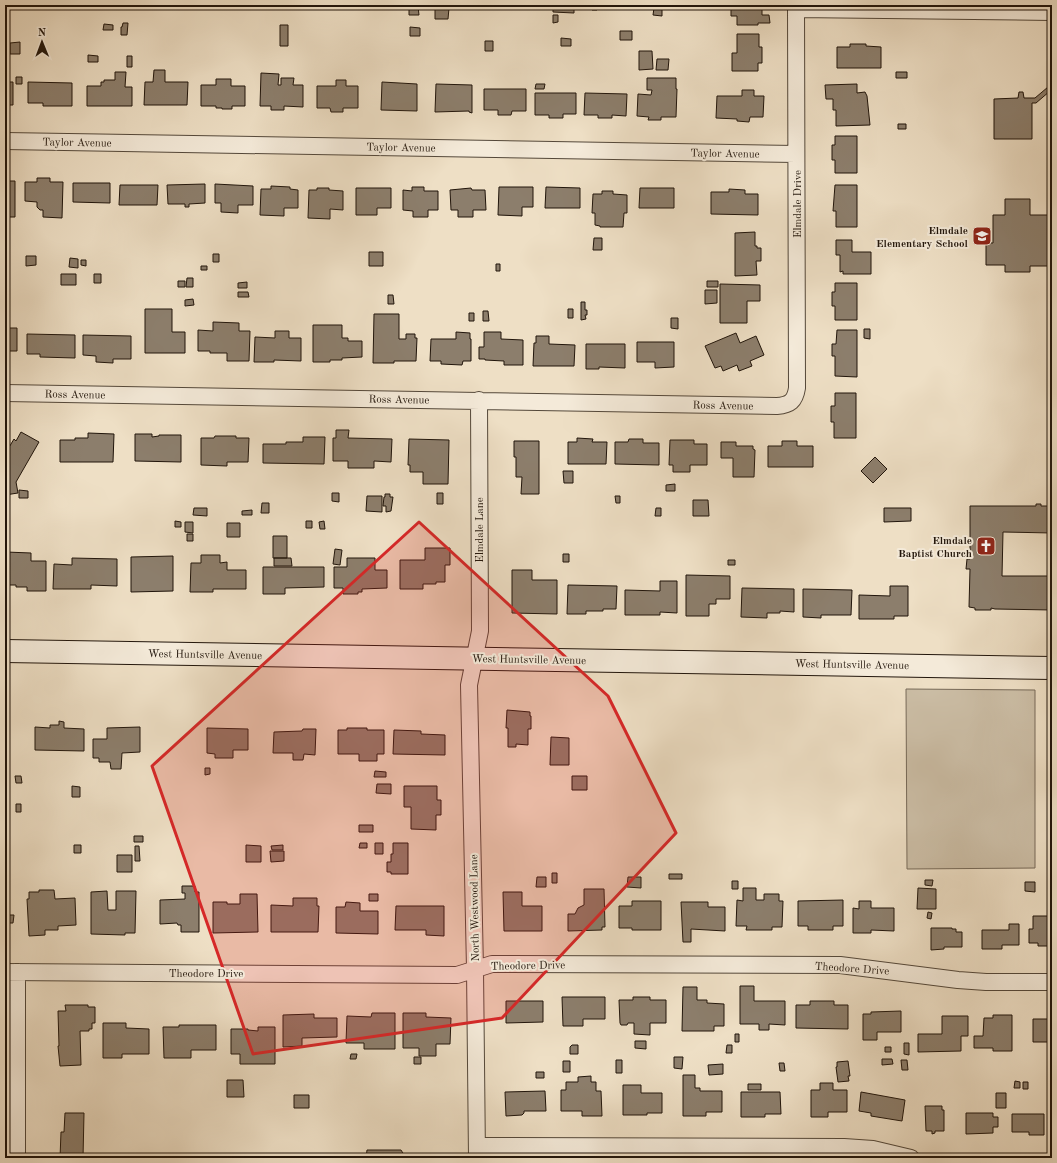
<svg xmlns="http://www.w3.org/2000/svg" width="1057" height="1163" font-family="'Old Standard TT',serif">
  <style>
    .green { fill: #cbbda5; stroke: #766958 }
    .building { fill: #8c7e6c; stroke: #21150b }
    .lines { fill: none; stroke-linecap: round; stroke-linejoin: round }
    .street-casing { stroke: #54483a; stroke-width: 18 }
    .secondary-casing { stroke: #21150b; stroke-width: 24 }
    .street { stroke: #f4ead9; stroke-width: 16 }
    .secondary { stroke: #f4ead9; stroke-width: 22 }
    .marked { fill: #d62828; fill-opacity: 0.2; stroke: #d62828; stroke-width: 3; stroke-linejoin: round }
    .labels { text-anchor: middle; stroke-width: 4; stroke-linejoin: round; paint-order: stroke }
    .street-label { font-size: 11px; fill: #21150b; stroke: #f4ead9 }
    .poi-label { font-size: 11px; font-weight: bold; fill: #21150b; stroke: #f4ead9; text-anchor: end }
  </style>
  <rect width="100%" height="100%" fill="#eedfc5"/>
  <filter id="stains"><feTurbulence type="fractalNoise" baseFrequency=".005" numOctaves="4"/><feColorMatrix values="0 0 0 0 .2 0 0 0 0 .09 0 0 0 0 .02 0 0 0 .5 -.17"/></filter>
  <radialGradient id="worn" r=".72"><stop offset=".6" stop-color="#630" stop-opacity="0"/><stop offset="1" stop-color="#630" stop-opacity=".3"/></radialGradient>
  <path class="green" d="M906,689l129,1v178l-128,1z"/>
  <path class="building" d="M553,5h21v8l-21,-1z
    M592,5h5v5h-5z
    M731,5h31v10h7l1,8h-12v2h-21v-9h-6z
    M409,6h9l1,9h-10z
    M435,8h14l-1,11h-13z
    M654,8l8,1v7l-9,-1z
    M553,15h5v7l-5,1z
    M123,23h5l-1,12h-6v-8h1z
    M104,24l9,1v5h-10z
    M280,25h8v21h-8z
    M410,27l10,1v8h-10z
    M620,31h12v9h-12z
    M737,34h22v13h3v16h-4v8h-26v-18h5z
    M561,38l10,1v7h-10z
    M485,41h8v10h-8z
    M20,42v12h-10v-11z
    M850,44h16v2l15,1v21h-44v-21h13z
    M639,51h13l1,18 -14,1z
    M88,55l10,1v6h-10z
    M127,56h5v11h-5z
    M657,59h12l-1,11h-12z
    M154,70h11v12h23l-1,23h-43l1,-23h8z
    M115,72h11l-1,15h7v19h-45v-20h14v-4h3v-2h11z
    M896,72h11v6h-11z
    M261,73l18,1 -1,11h3v-7h13l-1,7h10v22l-19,-1v4h-13v-4h-11z
    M5,76h2v6h6v23h-8z
    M16,77h6v7h-6z
    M647,78h29v11h1l-1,28h-15v3h-13l1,-3 -12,-1 1,-22 13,1 1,-5h-5z
    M216,79h15v7h14v20h-13v3h-10v-1h-6v-2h-15v-21h15z
    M336,80h10v6h12v22h-15v4h-12l-1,-4h-13v-22h19z
    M28,82l44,1v23h-29v-3h-15z
    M382,82l35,2v27l-36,-1z
    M436,84l36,1v28l-3,-1v-1l-34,1z
    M536,84h9l-1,5h-9z
    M857,84v9l8,-1 2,4 3,29 -34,1v-16h-3v-11h-7l-1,-14z
    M1048,87h4v4h-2l-14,12h-4v36h-38v-40l24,-1 1,-6h4l1,6h11z
    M484,89h42v22h-14l-1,4h-13v-5h-14z
    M742,90h12v6h10l-1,21h-13l-1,5 -12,-1v-2l-21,-1 1,-22h25z
    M535,93h41v21h-13v4h-14v-3h-14z
    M585,93l42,1 -1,22 -14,-1v3h-14v-3h-14z
    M898,124h8v5h-8z
    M835,136h22v37h-22v-13h-3v-15h3z
    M37,178h13v4h13l-1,36 -19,-1v-7h-3l-3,-3v-5l-12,-1v-19h12z
    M5,181h10v36h-10z
    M73,183h37v20l-37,-1z
    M205,184v19l-16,1v3h-4v-3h-17l-1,-19z
    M215,184l38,2v19h-15v8l-17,-1v-9h-6z
    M120,185h38l-1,20h-38z
    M835,185h22v42h-21v-16h-3z
    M271,186l19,1v2l8,1v18h-14v8l-24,-1 1,-26h10z
    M412,187h12v4h14v19h-10v7h-15v-6l-10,-1v-20l9,1z
    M499,187h34v20h-11v9l-24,-1z
    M546,187l34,1v20h-35z
    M317,188h12v2l14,1v19l-13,-1v10l-22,-1 1,-28h8z
    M356,188h35v20h-14v7h-21z
    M471,188l1,2h13l1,20h-13v7h-15v-7h-7l-1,-20z
    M640,188h34v20h-35z
    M729,189l16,1v4h13v21l-47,-1v-22h18z
    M602,191h11v3l14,1v18h-3l-1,14h-23v-1l-5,-1v-12h-3l1,-19h9z
    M1005,199h25v16h20v21h2v8h-2v21l-2,1h-18v6h-25v-7h-19v-22h7v-28h12z
    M755,232v14h2v2h4v13h-5l1,14 -22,1v-43z
    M594,238h8v12h-9z
    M836,240h16v12h19v22h-28v-3l-3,1v-17h-4z
    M369,252h14v14h-14z
    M213,254h6v8h-6z
    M26,256h10v9l-10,1z
    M70,258l8,1v9l-9,-1z
    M81,260h5v6l-5,-1z
    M496,264h4v7h-4z
    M201,266h6v4h-6z
    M61,274h15v11h-15z
    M94,274h7v9h-7z
    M187,278h6v9h-7z
    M178,281h7v6h-7z
    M707,281h11v6h-11z
    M247,282v6h-9v-5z
    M835,283h22v37h-22v-14h-3v-14h3z
    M720,284l40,1v16h-13v22h-27z
    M705,290h12v13l-12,1z
    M238,292h10l1,5h-11z
    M5,293h4v16h-4z
    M388,295h5l1,9h-6z
    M193,299l1,6 -9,1v-6z
    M581,302h4v8h2v5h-2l1,4 -5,1z
    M145,309h27v23h13v21h-40z
    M568,309h5v9h-5z
    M483,311h5l1,10h-6z
    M469,313h5v8h-5z
    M374,314h25v25h7v-5h9v4h2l-1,23h-22v2h-21z
    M671,318h7v11l-7,-1z
    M213,322l26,1v8h11l-1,30h-22v-8h-17v-2h-12v-21l15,1z
    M313,325h29v13h6v3h14v16l-20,1v2h-12v2h-17z
    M5,328h12v23h-12z
    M864,329h6v10l-6,-1z
    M837,330h20v47l-22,-1v-20h-3v-12h4z
    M275,331h14v7h12v23l-27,-1v2h-20l1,-25 20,1z
    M456,332l14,1v6h1v22h-8l-1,4 -21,-1v-3h-11l1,-22h25z
    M484,332h17v7l22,1v25h-19v-4l-19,-1v-1h-6v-12h5z
    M736,333l4,10 16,-7 8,19 -14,6 2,5 -13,5 -2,-6 -14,6 -2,-5 -6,2 -10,-22z
    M27,334l48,1v23l-35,-1v-3h-13z
    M83,335l48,1v23h-18v4l-17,-1v-6l-13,-1z
    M536,336h13v8l26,1 -1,21h-41l1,-23h2z
    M637,342h37v25l-19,1v-6h-18z
    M586,344h39v24l-26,-1v2h-13z
    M835,393h21v45h-22v-16h-3v-16h4z
    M336,430h13l-1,8 44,1 -1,23 -17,-1v7h-26v-7h-15v-23h3z
    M21,432l18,10 -23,40 2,11 -13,2v-41l9,-15 2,2z
    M88,433l26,1 -1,28h-53v-22h15v-2h13z
    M135,434h17v3l7,-1v-1h22v27l-46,-1z
    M215,436h21v2h13l-1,24h-21v4l-26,-1v-27h13z
    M303,437h22l-1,27 -61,-1v-19h23v-2h17z
    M577,438l16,1 -1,3h15l-1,22h-38v-22h9z
    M409,439l40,1 -1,44h-25v-12h-13v-7h-2z
    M629,439h14v4h16v22l-44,-1v-22h13z
    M670,440h24v4h13v21h-17v7h-17v-7h-4z
    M514,441h25v53h-18l1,-17h-6v-20h-2z
    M782,441h15v5h16v21h-45v-21h14z
    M721,442h15v4h17v3l2,1 -1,27h-21v-19h-12z
    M875,457l12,12 -14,14 -12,-12z
    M563,471h10v12h-9z
    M675,484v7h-9v-6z
    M19,490l9,1v7h-9z
    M332,493h7v9l-7,-1z
    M437,493h6v11h-6z
    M385,494h5v3h3l-2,14 -5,1v-6h-3l1,-9h1z
    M367,496h15v16l-16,-1z
    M615,496h5v7h-4z
    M693,500h15l1,16h-16z
    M262,503h7v10h-8z
    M1036,504h5v2h11v27l-49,-1 -1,44h50v34l-57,-1 -4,-1v2h-16v-2l-6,-1 1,-38h-4l1,-10h3v-53h66z
    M194,508h13v8l-14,-1z
    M656,508h5v8h-6z
    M884,508h27v13l-27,1z
    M252,510v5h-10v-4z
    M175,521l6,1v5h-6z
    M306,521h6v7h-6z
    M324,521l1,8h-5l-1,-7z
    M185,522h8v11l-8,-1z
    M227,523h13v14h-13z
    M187,534h6v7h-6z
    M273,536h14v22h-14z
    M425,548h25v17h-5v17h-9v2h-13v5h-23v-29h25z
    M335,549l7,1 -2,15 -7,-1z
    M6,552l25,1v8h15v30h-19v-4h-11v-2h-11z
    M563,554h6v8h-6z
    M201,555h19v8l7,-1v8h19v19h-33v3h-23l1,-29h10z
    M173,556v35l-42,1v-35z
    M72,558l45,1v27l-26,-1v4h-38l1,-25 18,1z
    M274,558h17l1,8h-18z
    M347,558h28v12h12v18l-25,1v3h-4v2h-15v-6h-9v-21h13z
    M728,560h7v5h-7z
    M263,567h61v20l-39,1v6h-22z
    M512,570h20v10h25v34l-45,-1z
    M686,575l44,1v23h-14v5h-7v12h-23z
    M660,581h17v32l-17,-1v3h-35v-25l35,1z
    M568,585l49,1 -1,23h-13v2h-17v3h-19z
    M890,586h18v30h-14v3h-35v-24l31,1z
    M742,588l52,1v23l-14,-1v2h-13v5l-26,-1z
    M803,589l49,1 -1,25h-30v3l-18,-1z
    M507,710l23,2v4h1v13h-3v16l-12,-1v3h-8v-19h-2z
    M59,721l5,1v6l20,1v22l-49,-1v-23l15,1v-3h9z
    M5,723h3v17h-3z
    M140,727v25l-18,1 -1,16h-10l-1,-7h-11v-4h-6v-19h14v-11z
    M207,728l41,1v21h-15v8h-18v-4l-8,-1z
    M347,728h20v2h17v24h-7v7h-18v-7h-21v-24h9z
    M303,729h13l-1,26 -11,-1 -1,6h-10v-7h-20l1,-21 28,-1z
    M394,730l27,1v3l24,1v20l-52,-1z
    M551,737l18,1v27h-19z
    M205,768h5v6l-5,1z
    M375,771l11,1v5h-12z
    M15,776h6l1,7h-6z
    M572,776h15v14h-15z
    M377,784h14v10l-15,-1z
    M72,786l8,1v10h-8z
    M404,786h33v14h4v15h-5v15l-25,-1v-22h-7z
    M16,804h5v8h-5z
    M359,825h14v7h-14z
    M134,836h9v6h-9z
    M360,843h7v5h-8z
    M375,843h8v11h-8z
    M393,843h15v31h-17v-2h-4v-10h4v-8h2z
    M74,845h7v8h-7z
    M246,845l15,1v16h-15z
    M283,845v5h-11l-1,-4z
    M135,846h4l1,15h-5z
    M270,851h14v10l-13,1z
    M117,855h15v17h-15z
    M552,873h5v10h-5z
    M669,874h13v5h-13z
    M537,877h9v10h-10z
    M628,877h13v11l-14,-1z
    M925,880h8l-1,6 -7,-1z
    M732,881h6v8h-6z
    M1025,882h10v10l-10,-1z
    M182,886h13v6h4v40h-18v-7h-3l-1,-2 -17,1v-24l25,-1v-6h-3z
    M743,888h13v12h8v-6h15v7h4l-1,26h-10v3h-26l1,-4h-11l1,-26 6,1z
    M918,888l18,1v20h-19z
    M584,889h20l1,38h-3v3l-34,1v-17h7l3,-6 6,-3z
    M39,890h15l1,9 20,-1 1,27 -18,1v4h-13v5l-16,1 -2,-37h2v-7h10z
    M107,891l1,19h8v-19h20l-1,42h-10v2l-34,-1v-42z
    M503,892h19v14h20v25h-38z
    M240,894h17l1,38 -45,1v-31h14v2h13z
    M369,894h9v7h-9z
    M293,898h24v8h2l-1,26h-47v-27l22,1z
    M843,900v26h-10v4h-25v-4h-10v-25z
    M632,901h29v29h-29v-2h-13v-22h13z
    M859,901h12v7h23v23l-23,-1v3h-18v-25l6,1z
    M346,902l14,1v8h18v23l-42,-1v-26h9z
    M681,902h27v5h17v24l-34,-2v13h-8z
    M396,906h48v30l-18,-1v-5h-31z
    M928,912l4,1 -1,6 -4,-1z
    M8,915h6l-1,8h-5z
    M1033,916h17l2,27h-2v3h-12v-3h-9v-14h4z
    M1009,924h10v21h-17v4h-20v-19h27z
    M931,928h21v1h4v3h6v15h-18v2l-13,1z
    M740,986h14v15h31v24l-16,-1v6h-10v-6h-19z
    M683,987h14v13h10v3l17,1v22h-10v5h-32z
    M562,997h43v22h-22v7h-20z
    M633,997h17v3h16v23h-16v12l-16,-1v-11h-6l-1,2h-6l-1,-2 -1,-23h14z
    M506,1001h37v21l-37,1z
    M810,1001h24v4h14v24l-52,-1v-23h14z
    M65,1005h23v2h7v16h-3v6h-3v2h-9l1,34 -21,1 -2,-20h1l-1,-35h8z
    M901,1011v21h-24v8h-14v-26h8v-2z
    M372,1013h23v36h-31v-6h-18l1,-27 24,1z
    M403,1013h23v4l25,1 -1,26h-14v12h-17v-8h-16z
    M314,1014v4h23v19l-35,1v8l-19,1v-32z
    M993,1015h19v36h-19v-3h-19v-12h9l1,-18h9z
    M942,1016h26v20h-7v15l-43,1v-18h24z
    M1033,1019h19v23h-19z
    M103,1023h23v5l23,1v25h-27v4h-19z
    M179,1025h37v25h-25v8h-27l-1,-31h16z
    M258,1027h17v37h-35v-10h-9v-25h17v1l10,1z
    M735,1034h4v8h-4z
    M635,1041h11v8l-11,-1z
    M904,1043h5v12l-5,-1z
    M572,1045h6v9h-8v-7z
    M727,1045h5v8h-6z
    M885,1047h6v5h-6z
    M351,1054h6l-1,5h-6z
    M414,1057h7v7h-7z
    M674,1057h9l-1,12 -8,-1z
    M882,1059h10l1,5 -11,1z
    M616,1060h6v13h-6z
    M901,1060h6l1,10h-6z
    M563,1061h7v11h-7z
    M848,1061l2,15h-2l1,5 -11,1 -2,-15h1v-5z
    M779,1063h5l1,8h-5z
    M723,1064v10l-14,1 -1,-10z
    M536,1072h8v6h-8z
    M683,1075h12v13h5v3h22v21h-16v4h-23z
    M591,1076v6h5v9h5l1,25h-20v-5h-21v-21h5v-8h12v-5z
    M227,1080h16l1,17h-17z
    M1015,1081l5,1v6h-6z
    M1023,1082h5v7h-5z
    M820,1083h13v7h14v22h-19v5h-17v-27h9z
    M748,1084h13v6h-13z
    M623,1085h18v8h21v20h-15v2h-24z
    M545,1091l1,20h-22v2l-2,2 -16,1 -1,-24z
    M741,1092h39l1,22h-16v3h-24z
    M861,1092l44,8 -3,21 -31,-5v-3l-12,-2z
    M996,1093h10v15h-10z
    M294,1095h15v13h-15z
    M925,1106h17v4h2v21h-9v2l-3,1v-3h-6z
    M65,1113h19l-1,45h-23l1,-26h3z
    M966,1113h27v4h5v10h-5v6l-27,1z
    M1012,1114h32v21h-15v-3h-17z
    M367,1150h34l5,8h-40z"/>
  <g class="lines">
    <defs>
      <path id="street" d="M796,9l256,3
        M5,141l791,13
        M5,393l772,13c13,-1 18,-5 20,-18l-1,-383
        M5,972l452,3 35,-11 348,1 118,15 28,2h66
        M477,1146l367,1 29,2 38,9
        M17,1158v-186
        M477,1158l-2,-189 -6,-284 11,-54 -1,-231"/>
      <path id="secondary" d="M5,651l1047,17"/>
    </defs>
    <use href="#street" class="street-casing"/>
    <use href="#secondary" class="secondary-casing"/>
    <use href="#street" class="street"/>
    <use href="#secondary" class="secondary"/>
  </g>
  <path class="marked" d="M419,522l189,174 68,137 -174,185 -249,36 -101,-288z"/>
  <defs>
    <symbol id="school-square" viewBox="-11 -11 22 22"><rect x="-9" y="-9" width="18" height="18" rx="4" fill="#8f2418" stroke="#f4ead9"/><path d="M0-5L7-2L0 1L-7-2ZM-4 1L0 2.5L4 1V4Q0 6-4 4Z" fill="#fff"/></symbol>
    <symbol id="church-square" viewBox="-11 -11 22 22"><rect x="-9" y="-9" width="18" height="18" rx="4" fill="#8f2418" stroke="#f4ead9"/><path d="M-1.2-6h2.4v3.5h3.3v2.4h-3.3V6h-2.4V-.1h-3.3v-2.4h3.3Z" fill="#fff"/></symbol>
  </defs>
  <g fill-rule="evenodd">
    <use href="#school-square" x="971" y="225" width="22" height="22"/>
    <use href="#church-square" x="975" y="535" width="22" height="22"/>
  </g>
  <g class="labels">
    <g class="street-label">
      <text transform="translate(77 142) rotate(1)" y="4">Taylor Avenue</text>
      <text transform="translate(401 147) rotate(1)" y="4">Taylor Avenue</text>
      <text transform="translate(725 153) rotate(1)" y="4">Taylor Avenue</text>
      <text transform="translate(797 204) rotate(-90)" y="4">Elmdale Drive</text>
      <text transform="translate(75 394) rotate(1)" y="4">Ross Avenue</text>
      <text transform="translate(399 399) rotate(1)" y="4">Ross Avenue</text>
      <text transform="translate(723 405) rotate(1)" y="4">Ross Avenue</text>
      <text transform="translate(479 530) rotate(-90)" y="4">Elmdale Lane</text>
      <text transform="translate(205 654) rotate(1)" y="4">West Huntsville Avenue</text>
      <text transform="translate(529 659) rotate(1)" y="4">West Huntsville Avenue</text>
      <text transform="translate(852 664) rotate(1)" y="4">West Huntsville Avenue</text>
      <text transform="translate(474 908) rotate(-91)" y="4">North Westwood Lane</text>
      <text transform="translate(528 965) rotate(-1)" y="4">Theodore Drive</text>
      <text transform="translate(852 968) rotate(4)" y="4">Theodore Drive</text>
      <text x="206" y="977">Theodore Drive</text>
    </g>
    <g class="poi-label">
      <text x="968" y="234">Elmdale<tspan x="968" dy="13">Elementary School</tspan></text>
      <text x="972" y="544">Elmdale<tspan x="972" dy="13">Baptist Church</tspan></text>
    </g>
  </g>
  <rect width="1057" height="1163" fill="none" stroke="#eedfc5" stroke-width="20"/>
  <rect x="6" y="6" width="1045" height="1151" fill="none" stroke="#21150b" stroke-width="2"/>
  <rect x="10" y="10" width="1037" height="1143" fill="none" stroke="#21150b"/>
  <g transform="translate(42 42) rotate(359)" stroke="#f4ead9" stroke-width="3" paint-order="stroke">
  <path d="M0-3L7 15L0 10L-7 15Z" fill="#21150b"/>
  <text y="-6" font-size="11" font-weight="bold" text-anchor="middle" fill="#21150b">N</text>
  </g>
  <rect width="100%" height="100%" filter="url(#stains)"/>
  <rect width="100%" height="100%" fill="url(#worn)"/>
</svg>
